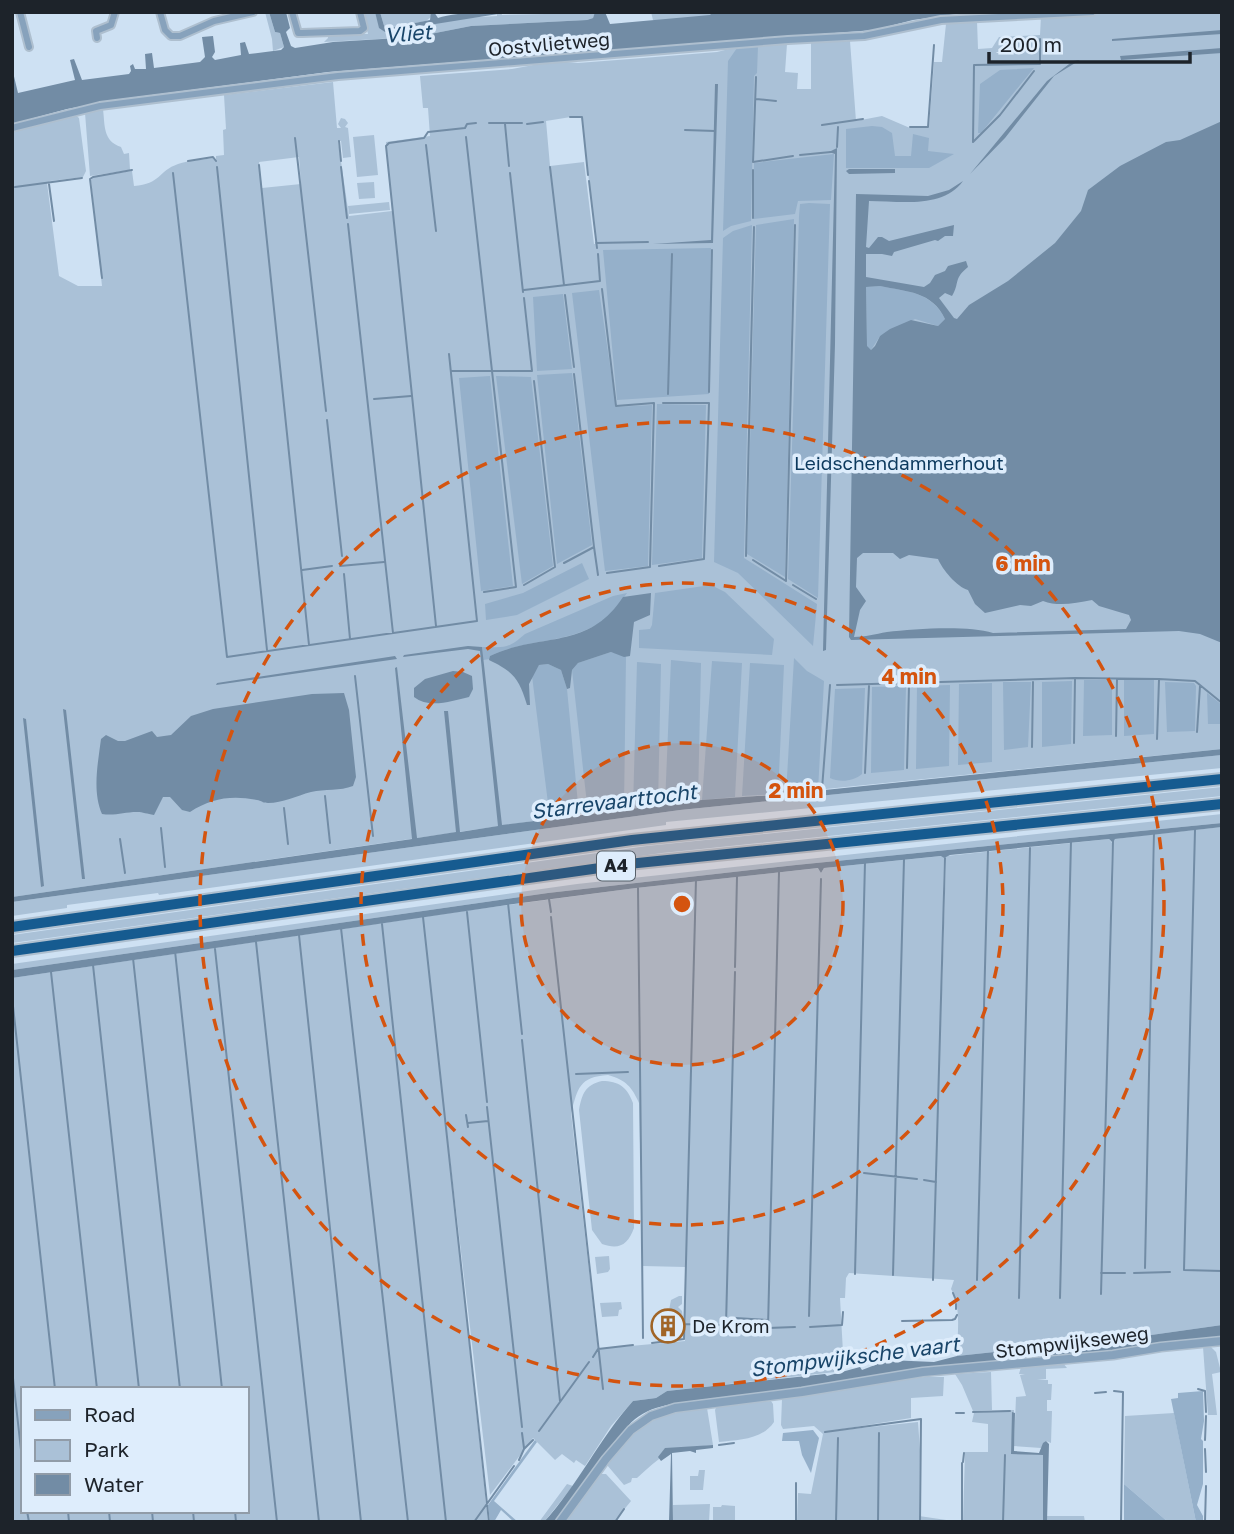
<svg xmlns="http://www.w3.org/2000/svg" width="1234" height="1534" font-family="'Golos Text',sans-serif">
  <style>
    .green { fill: #aac1d7; fill-rule: evenodd }
    .forest { fill: #95b0ca }
    .water { fill: #728ca5; fill-rule: evenodd }
    .lines { fill: none; stroke-linecap: round; stroke-linejoin: round }
    .stream { stroke: #728ca5; stroke-width: 2 }
    .minor-casing { stroke: #aebfcf; stroke-width: 10 }
    .tertiary-casing { stroke: #aebfcf; stroke-width: 11 }
    .motorway-casing { stroke: #aebfcf; stroke-width: 14 }
    .minor { stroke: #87a2bc; stroke-width: 6 }
    .tertiary { stroke: #87a2bc; stroke-width: 8 }
    .motorway { stroke: #165b90; stroke-width: 10 }
    .ring { fill: none; stroke: #d4540f; stroke-width: 3.5; stroke-dasharray: 12 9 }
    .labels { text-anchor: middle; stroke-width: 7; stroke-linejoin: round; paint-order: stroke }
    .shield { fill: #deedfc; stroke: #576069; stroke-width: 2 }
    .shield-label { font-size: 18px; font-weight: bold; fill: #1d232a }
    .street-label { font-size: 19px; fill: #1d232a; stroke: #deedfc }
    .park-label { font-size: 19px; fill: #0c395d; stroke: #deedfc }
    .poi-label { font-size: 19px; fill: #1d232a; stroke: #deedfc; text-anchor: start }
    .water-label { font-size: 21px; font-style: italic; fill: #194569; stroke: #deedfc }
    .centre { fill: #d4540f; stroke: #deedfc; stroke-width: 3.5 }
    .ring-label { font-size: 21px; text-anchor: middle; font-weight: bold; fill: #d4540f; stroke: #deedfc; stroke-width: 7; stroke-linejoin: round; paint-order: stroke }
  </style>
  <rect width="100%" height="100%" fill="#cee1f3"/>
  <path class="green" d="M265,12h4l6,20 5,1 4,14 -11,4 -1,-12z
    M363,12h12l5,16 6,4 75,-14 36,-2v-4h4l1,3 93,-2 -2,5 -6,2 -116,6 -56,11 -91,5 4,-4v-5l40,1z
    M380,12h51v5l-5,4 -41,8z
    M651,12h67l-2,8h-63z
    M1153,12h69v737l-634,64 -576,84v-766l62,-17 5,4 7,53 -3,6 -33,4 -3,2 12,93 19,10h24l-11,-106 2,-3 39,-6 2,15c27,-2 24,-15 44,-22 11,-4 24,-4 35,-6l3,3v-5l8,-1 -1,-25 3,-1 -2,-34 109,-13 4,46h4l-3,-4 3,-6 4,1 3,4 -3,4 3,1 3,29 -8,1 -2,-17h-3l11,75 43,-5 -6,-69 44,-6 -2,-28h-5l-3,-32 92,-7 43,-8 23,2 65,-5 74,-6 20,-5 50,-3 -2,28 13,1 -1,16h14v-47l39,-1 6,80 26,-5 28,12 19,-1 5,-65h8l4,-38 31,-3 1,28 14,-1 7,-11 41,-2 1,-19zM577,116l5,2 14,126h-2l-10,-82 -34,4 -4,-45zM299,157l2,27 -39,4 -3,-26z
    M103,109c2,17 0,32 18,38l3,7 5,-1 1,17 -40,6 -5,-63z
    M374,135l4,40 -21,2 -4,-40z
    M374,182l1,16 -16,1 -2,-16z
    M389,202l1,8 -41,4 -1,-8z
    M1222,755v13l-556,54v3l-507,70 -1,-2 -91,12v3l-55,8v-14l668,-92z
    M1222,787v9l-560,57 -650,90v-8l635,-89z
    M1222,814v9l-426,42 -248,28 -536,77v-6l565,-80z
    M1222,827v498l-85,12 -9,-3 -36,11 -51,2 -84,9c0,-22 5,-48 -6,-67l3,-9 -105,-7 -3,5 -1,20h-5l4,73 -177,20 -11,7 -23,3 -22,25 -26,40 -9,-6 -2,3 -12,-9 -7,6 -22,-22 -43,57 -46,-386 44,413h-476v-544l458,-68 166,-22 183,-20 2,5 3,-5 118,-12 2,2 -3,166 5,-168 163,-17 3,4 -3,122 4,-122 2,-4 39,-5 -3,147 4,-147zM608,1075c18,5 24,12 31,28l4,163 42,1v74l-87,8 -27,-236c7,-25 8,-36 37,-38zM23,1389h224v122h-224z
    M602,1081c17,0 25,6 31,22l1,125c-6,17 -15,22 -32,16l-10,-14 -13,-120c3,-16 6,-25 23,-29z
    M609,1256l1,13 -2,3 -11,2 -2,-17z
    M679,1296h3v8l-4,3 4,4 1,10 -15,-6 3,-15z
    M621,1302l1,7 -3,1 -1,6 -16,1 -2,-14z
    M1210,1346l6,6 5,20 -9,2 5,41h-9l-5,-68z
    M1063,1363l4,5 -21,1v10l-9,1h11v4h4l-1,16h-4v11h5l-1,32 -5,-2 -5,7 -27,-2 2,-49 10,-1 -6,-21 5,-1h-6l2,-7z
    M991,1372l1,38 -19,1 -11,-26 -7,-11z
    M924,1377h20l-1,19 -32,2v20l-87,14 94,-10 2,28 -1,66 41,6h-163l1,-29 13,1 12,-60 -9,-8 -31,3 -2,-4 1,-26z
    M771,1401l2,3 1,18c-12,18 -36,18 -55,20l-4,-32 2,-4z
    M707,1408l6,37c-43,4 -44,4 -76,33h-5l-1,4 -7,3 -17,-20c32,-42 47,-51 100,-57z
    M1011,1410h3l-3,43 32,2v67h-80l2,-70h23v-28l-16,-2 2,-9z
    M1174,1413l22,109h-28l-44,-38 1,-68z
    M699,1470h6l-2,20h-13v-14h8z
    M601,1474h5l25,27 -17,21h-49z
    M567,1484l6,2 -29,36h-5z
    M710,1504l-1,18h-36v-17z
    M722,1505l13,1v16h-22v-15h8z
    M1047,1516h37l1,6h-38z"/>
  <path class="forest" d="M758,46l-1,27 -3,3 -3,145 -20,5 -8,5 5,-170 9,-13z
    M1034,68l-53,65h-3l2,-49 20,-14z
    M872,126l10,1 10,6 3,23h16l2,-22 16,4 -1,13 26,3 -25,14h-83v-39z
    M834,154l-3,46 -33,1 -3,13 -41,5v-56z
    M809,203l21,1 -12,394 -30,-19 11,-363 1,-12z
    M794,219l-9,358 -38,-23 9,-329z
    M752,225l-8,333 73,46 -4,42 -75,-73 -24,-11 9,-324 10,-7z
    M711,248l-2,146 -92,6 -14,-150z
    M880,286c27,6 51,5 65,33l-7,7 -23,-7 -35,17 -9,14 -4,-3 -1,-60z
    M599,290l17,117 36,-2 -4,161 -43,5 -33,-278z
    M563,294l9,75 -35,2 -4,-74z
    M572,373l20,172 -35,19 -20,-189z
    M490,376l23,210 -32,5 -22,-213z
    M496,376l35,1 22,189 -31,18z
    M657,404l49,1 -4,153 -50,7z
    M582,563l7,16 -72,36 -31,5 -1,-16 38,-11z
    M711,585l14,7 49,47 -2,16 -133,-7v-18l11,-1 2,-4 3,-32z
    M627,593c-5,7 -12,18 -20,25 -36,27 -77,19 -117,38v3l-7,1 -1,-13c22,0 25,3 43,-13l88,-38z
    M611,652l15,4 -2,153 -36,4 -16,-143 6,-7z
    M794,658l13,13 17,10 -6,109 -32,4z
    M671,660l30,3 -3,137 -33,4z
    M712,661l30,2 -7,134 -33,3z
    M637,662l24,2 -3,141 -25,3z
    M750,663l34,2 -6,129 -36,2z
    M548,664l13,6 6,19 12,125 -29,5 -18,-143 7,-11z
    M1084,680h28v55l-29,1z
    M1124,680h30v54l-30,2z
    M1072,681l-1,63 -29,3v-65z
    M1003,682h28l-3,65 -24,3z
    M1165,682l29,1 2,3 -1,45 -28,1z
    M992,683v79l-34,3 1,-81z
    M950,685l-1,81 -33,3 1,-83z
    M906,686l-2,84 -33,3 1,-86z
    M865,688l-3,86c-8,7 -22,9 -32,4l5,-89z
    M1207,693l15,12v19h-14z
    M734,1319l33,1 -1,8 -32,-2z
    M1203,1391l1,30 -3,18 2,2v43l-6,21 6,11v6h-7l-25,-123 7,-1v-5z
    M813,1430l6,8 -8,35 -9,-18 -3,-14h-17l1,-8z
    M535,1440l2,2 -43,59 24,21h-4l-13,-12 -7,12h-4l-2,-17z
    M1124,1484l44,38h-44z"/>
  <path class="water" d="M269,12h17l4,16 -4,4 5,14 4,2 38,-6 82,-5 56,-11 116,-6 6,-2 2,-6h10l5,12 100,-9 3,-3h258l-58,8 -39,10 -546,42 -207,27 -54,10 -55,15v-56l6,25 57,-13 -5,-20 4,-1 8,21 47,-6 2,-3 -1,-5 3,-2 2,5h11l-1,-15 7,-1 2,15 46,-6 5,-5 -3,-20 11,-1 2,16 -3,5 3,3 26,-5 -1,-12 5,-1 4,12 32,-4 3,-3 -4,-14 -5,-1z
    M375,12h5l5,17 45,-9 1,-8h3l4,6c14,-4 46,-8 60,-4l-113,18 -6,-4z
    M1222,30v4l-110,7v-2z
    M1222,48v5l-101,7 -1,-4z
    M1080,60l-26,16 -49,62 -35,36 77,-93 26,-20z
    M715,84h3l-5,159 -60,1 58,-4z
    M1222,121v522l-22,-9 -21,-3 -328,9 -2,-3 7,-443 72,2 21,-6 14,-9c-20,28 -63,20 -94,20l-3,46 3,1 9,-11h4l7,4 65,-16 -1,11h-8l-7,5 -3,-1 -41,12 -2,4 -10,-2h-16v23l58,10 6,-4 5,-8 10,-4 3,-5 18,-5 2,6c-15,12 -8,16 -16,29l-7,-3 -6,5 15,20 3,1 12,-14 39,-24 47,-38 26,-32 7,-21 32,-24 46,-24 14,-2zM880,286c27,6 52,5 65,33l-7,7 -27,-6 -21,9 -10,7 -5,10 -4,4 -4,-4 -1,-59zM863,553h30l7,6 9,-4 29,4c4,10 19,28 30,31l7,14 10,9 35,-8 11,1 12,-5c16,6 32,2 49,-1l7,6 30,9 2,5 -5,9 -133,4c-26,-8 -79,-4 -106,-1 -12,2 -22,5 -33,5l6,-27 6,-9 -10,-14 1,-29z
    M837,148l-2,196 -9,306 -3,1 12,-497 -6,-2z
    M849,169h46v4l-46,1 -3,-3z
    M651,593l-1,22 -16,7 -4,34 -6,1 -13,-5 -33,11 -6,7 -2,18 -3,1 -6,-19 -13,-6 -9,1 -10,19 1,21h-3c-8,-26 -13,-33 -38,-45l1,-4c50,-24 98,-5 133,-59z
    M468,646l14,1 20,178 200,-25 84,-6 436,-45v6l-542,55 -668,92v-5l400,-58 -17,-171 2,-1 20,171 39,-6 -12,-121h4l12,121 38,-6 -18,-175 -12,-2 -65,8 1,-2z
    M395,656l2,3 -181,26 1,-2z
    M453,671l10,1 9,4 1,13 -4,8c-17,4 -40,12 -55,0v-9l11,-9z
    M344,693l5,17 7,67 -3,9c-13,5 -28,3 -42,6 -15,4 -28,11 -43,11 -9,-1 -2,-1 -11,-3 -25,-5 -46,-2 -67,12l-8,-2 -12,-13h-7l-9,18c-7,-1 -11,-3 -17,-3 -13,0 -22,4 -35,2 -10,-23 -4,-51 -1,-75l5,-4 12,6h7l27,-10 5,6 14,-2 20,-19 22,-7 99,-15z
    M63,709l3,1 19,169h-3z
    M23,718l3,1 18,167 -3,1z
    M1222,823v4l-107,12 -2,4 -4,-4 -159,16 -6,3 -3,-2 -117,12 -3,5 -3,-5 -182,20 -129,17 -495,73v-8l536,-77 248,-28z
    M1222,1325v13l-523,62c-26,4 -53,5 -71,26l-72,96h-12c34,-37 55,-83 89,-121l23,-3 11,-7 158,-17 2,2 33,-9 2,3 26,-10 46,2 23,-6 84,-9 51,-2 36,-11 9,3z
    M1012,1412l3,1 -1,38 25,2 4,-10 3,-2 3,3 -2,78h-4v-67l-32,-1z
    M713,1445v3l-17,2v3l-6,-2 -18,2 1,69h-4l2,-68 -10,7 -3,-4 7,-9z"/>
  <g class="lines">
    <path class="stream" d="M1034,71l-34,44 -27,27 1,-77 66,-1v-25
      M756,77l-3,85 40,-6
      M756,99l20,2
      M570,117h12l6,58
      M489,123h33
      M505,124l4,42
      M527,124l16,-2
      M822,125l41,-6
      M910,127h18l6,-82
      M685,130l30,1
      M466,137l50,450 -32,5
      M295,138l31,273
      M339,141l2,20
      M426,145l10,86
      M837,147l1,-20
      M800,155l31,-3
      M188,161l25,-4 3,4
      M259,165l50,480
      M217,167l50,483
      M341,167l6,51
      M550,167l14,118
      M173,173l54,484 250,-36 -28,-267
      M510,173l13,119
      M589,181l8,67
      M49,184l5,37
      M15,187l67,-9
      M753,218v-48
      M348,224l45,409
      M596,243l52,-1
      M102,278l-12,-99 3,-2 39,-7
      M602,289l14,117 38,-3 -4,164 -43,6
      M524,290l76,-9 -2,-27
      M565,295l9,72
      M452,371h80l-8,-73
      M574,374l20,173
      M709,392l3,-142
      M668,394l4,-140
      M374,399l37,-3
      M327,420l15,136
      M746,556l8,-329
      M753,560l33,21 9,-356
      M564,563l30,-16 4,28
      M340,566l44,-4
      M659,566l45,-7 5,-156h-46
      M302,570l30,-4
      M344,574l6,65
      M524,585l31,-18 -21,-186
      M793,585l23,14
      M436,626l-50,-480 3,-3 35,-5 4,-6 37,-4 2,-4 9,-1
      M355,676l18,160
      M837,685l238,-7 84,1 36,2 27,22
      M1197,732l3,-46
      M1116,736l1,-57
      M1157,739l2,-59
      M1074,743l1,-64
      M1032,747l1,-65
      M907,768l2,-82
      M865,773l4,-87
      M822,789l8,-104
      M325,796l5,47
      M284,808l4,36
      M161,828l4,39
      M1195,830l-11,440 38,1
      M120,839l5,34
      M779,872l-11,456 27,-1
      M638,888l5,450
      M549,899l2,13
      M508,903l14,131
      M467,912l20,190
      M423,917l66,605
      M551,917l52,472
      M382,924l64,598
      M341,928l67,594
      M299,935l62,587
      M256,942l63,580
      M215,949l62,573
      M175,951l47,438
      M133,958l47,431
      M93,965l46,424
      M735,967l2,-90
      M51,972l46,417
      M12,997l43,392
      M522,1040l38,361
      M576,1074l52,-2
      M487,1107l35,320
      M466,1115l2,12
      M468,1123l20,-2
      M864,1173l53,6
      M924,1180l12,2
      M1145,1268l9,-435
      M1101,1273h24
      M1134,1273l36,-1
      M855,1274l10,-412
      M893,1275l11,-416
      M933,1280l12,-422
      M977,1280l11,-430
      M953,1293l2,5
      M1101,1294l12,-453
      M1019,1298l11,-450
      M1060,1298l11,-457
      M956,1304v5
      M809,1316l12,-437
      M735,1318l33,2
      M902,1321l50,-1 3,-1 2,-4
      M685,1324l17,1
      M707,1325h19l9,-353
      M734,1327l34,1
      M810,1327l32,-2 1,-13
      M652,1343l32,-4 12,-460
      M593,1357l5,-8 35,-4
      M12,1369l11,99
      M1198,1389l7,2 1,21
      M1114,1391l9,1 -2,130
      M1095,1393l11,-1
      M973,1412l37,-1
      M956,1413h8
      M539,1431l50,-69
      M825,1432l96,-13 -1,103
      M522,1433l2,15
      M1205,1440l1,-24
      M719,1445l15,-2
      M1205,1449l1,23
      M519,1460l5,-11 9,-9
      M963,1462l1,-9
      M27,1511l2,11
      M68,1511l1,11
      M109,1511l1,11
      M152,1511l1,11
      M193,1511l1,11
      M235,1511l1,11
      M474,1522l40,-56
      M615,1522l9,-13
      M796,1522v-39
      M836,1522l2,-84
      M878,1522l1,-89
      M962,1522v-59
      M1003,1522l2,-67
      M1205,1522l1,-36"/>
    <defs>
      <path id="minor" d="M20,12l9,35
        M160,12l5,18 6,6h9l34,-15 39,-9
        M292,12l6,21h4l58,-2 4,-3 -4,-16
        M97,38l-1,-7 15,-6 4,-13
        M12,128l88,-22 238,-30 450,-36 76,-4 77,-16 151,-8"/>
      <path id="tertiary" d="M560,1522l46,-63 25,-29 20,-14 24,-8 127,-16 121,-20 190,-17 48,-8 61,-6"/>
      <path id="motorway" d="M12,927l620,-87 590,-61
        M12,951l616,-87 594,-60"/>
    </defs>
    <use href="#minor" class="minor-casing"/>
    <use href="#tertiary" class="tertiary-casing"/>
    <use href="#motorway" class="motorway-casing"/>
    <use href="#minor" class="minor"/>
    <use href="#tertiary" class="tertiary"/>
    <use href="#motorway" class="motorway"/>
  </g>
  <circle cx="682" cy="904" r="161" fill="#d4540f" fill-opacity=".12"/>
  <g class="ring">
    <circle cx="682" cy="904" r="161"/>
    <circle cx="682" cy="904" r="321"/>
    <circle cx="682" cy="904" r="482"/>
  </g>
  <defs>
    <symbol id="building-ring" viewBox="-11 -11 22 22"><circle r="9.5" fill="#deedfc" stroke="#a16527" stroke-width="1.5"/><path d="M-4-6H4V6H1V3H-1V6H-4ZM-2.5-4.3h1.7v1.8h-1.7ZM.8-4.3h1.7v1.8H.8ZM-2.5-1h1.7V.8h-1.7ZM.8-1h1.7V.8H.8Z" fill="#a16527"/></symbol>
  </defs>
  <g fill-rule="evenodd">
    <use href="#building-ring" x="649" y="1307" width="38" height="38"/>
  </g>
  <g class="labels">
    <rect class="shield" x="597" y="851.5" width="38" height="29" rx="5"/>
    <g class="shield-label">
      <text x="616" y="872">A4</text>
    </g>
    <g class="street-label">
      <text transform="translate(549 44) rotate(-5)" y="7">Oostvlietweg</text>
      <text transform="translate(1072 1342) rotate(-7)" y="7">Stompwijkseweg</text>
    </g>
    <g class="park-label">
      <text x="899" y="470">Leidschendammerhout</text>
    </g>
    <g class="poi-label">
      <text x="692" y="1333">De Krom</text>
    </g>
    <g class="water-label">
      <text transform="translate(408 34) rotate(-5)" y="7">Vliet</text>
      <text transform="translate(614 802) rotate(-7)" y="7">Starrevaarttocht</text>
      <text transform="translate(855 1357) rotate(-7)" y="7">Stompwijksche vaart</text>
    </g>
  </g>
  <circle cx="682" cy="904" r="10" class="centre"/>
  <g class="ring-label">
    <text x="1023" y="571">6 min</text>
    <text x="909" y="684">4 min</text>
    <text x="796" y="798">2 min</text>
  </g>
  <rect width="1234" height="1534" fill="none" stroke="#1d232a" stroke-width="28"/>
  <rect x="21" y="1387" width="228" height="126" fill="#deedfc" stroke="#919ca8" stroke-width="2"/>
  <rect x="35" y="1410" width="35" height="10" fill="#87a2bc" stroke="#919ca8" stroke-width="2"/>
  <text x="84" y="1422" font-size="21" fill="#1d232a">Road</text>
  <rect x="35" y="1440" width="35" height="21" fill="#aac1d7" stroke="#919ca8" stroke-width="2"/>
  <text x="84" y="1457" font-size="21" fill="#1d232a">Park</text>
  <rect x="35" y="1474" width="35" height="21" fill="#728ca5" stroke="#919ca8" stroke-width="2"/>
  <text x="84" y="1492" font-size="21" fill="#1d232a">Water</text>
  <path d="M989 52v10h201v-10" fill="none" stroke="#1d232a" stroke-width="3.5"/>
  <text x="1000" y="52" font-size="21" fill="#1d232a" stroke="#deedfc" stroke-width="5" paint-order="stroke">200 m</text>
</svg>
